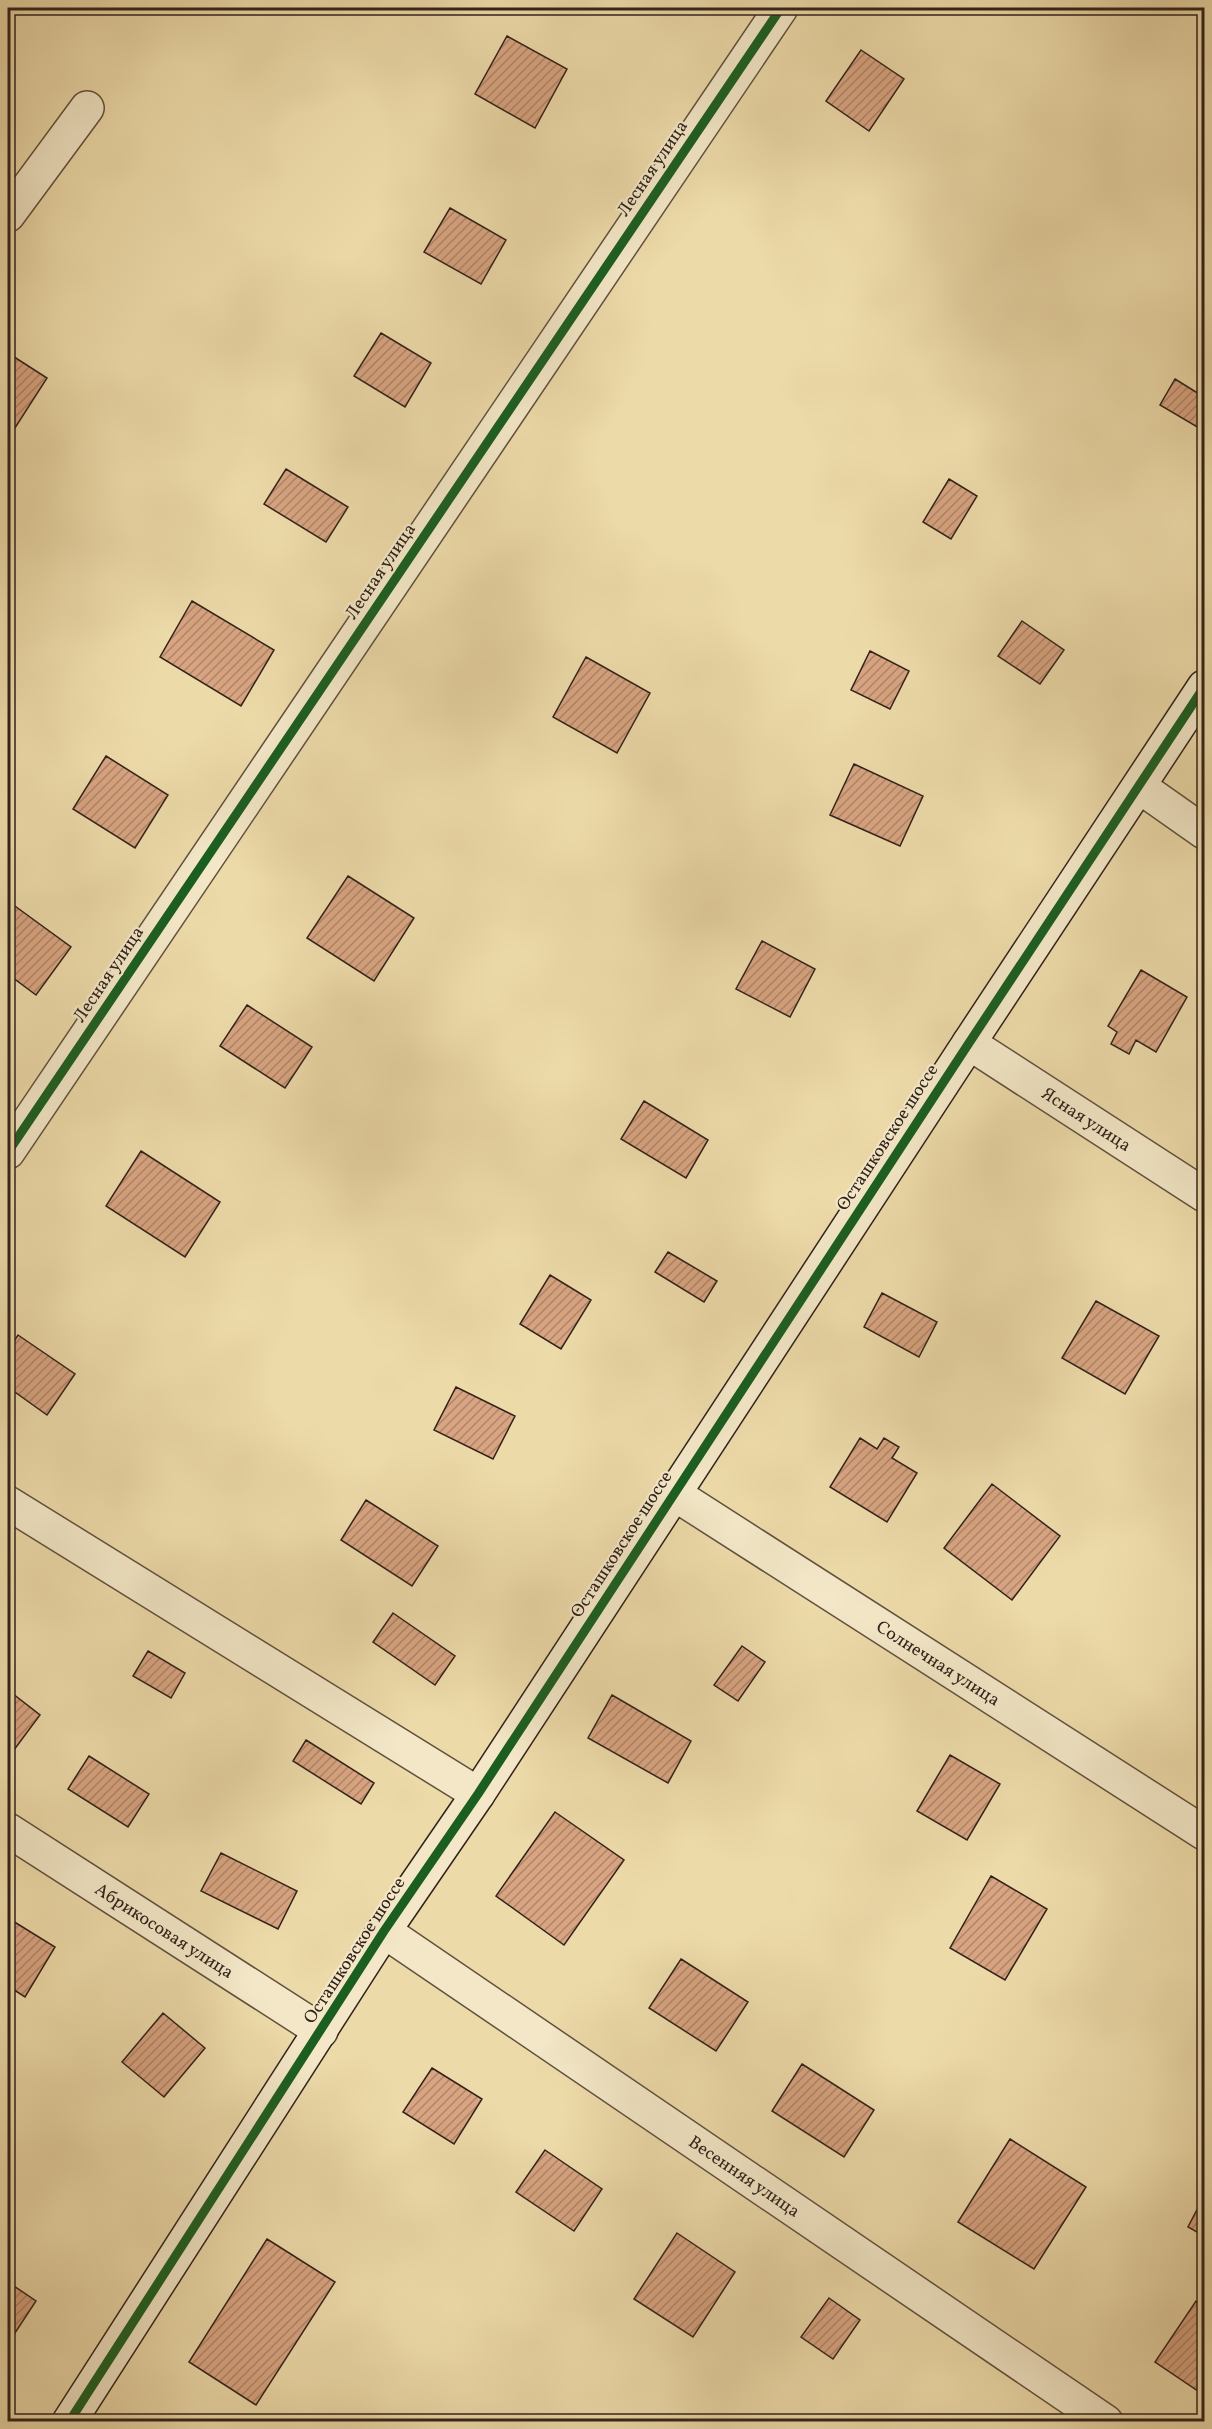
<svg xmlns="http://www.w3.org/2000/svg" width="1212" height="2429" font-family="Vollkorn,serif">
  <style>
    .building { fill: url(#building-hatch); stroke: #31221b; stroke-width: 1.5 }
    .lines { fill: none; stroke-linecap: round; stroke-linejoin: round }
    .street-casing { stroke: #60503e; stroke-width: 36 }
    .secondary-casing { stroke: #31221b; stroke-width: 36 }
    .street { stroke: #f3e7c7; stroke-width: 33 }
    .secondary { stroke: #f3e7c7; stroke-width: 33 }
    .cycleway-casing { stroke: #f3e7c7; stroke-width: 13 }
    .cycleway { stroke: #1b5e20; stroke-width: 9 }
    .labels { text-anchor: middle; stroke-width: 4.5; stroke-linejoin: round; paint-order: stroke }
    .street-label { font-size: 18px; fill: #31221b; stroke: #f3e7c7 }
  </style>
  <defs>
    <pattern id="building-hatch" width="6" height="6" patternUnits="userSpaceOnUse" patternTransform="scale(1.5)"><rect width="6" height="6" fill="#d8a481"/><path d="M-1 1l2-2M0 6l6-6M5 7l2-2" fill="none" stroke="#b08569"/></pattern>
  </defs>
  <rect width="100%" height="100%" fill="#eddaa9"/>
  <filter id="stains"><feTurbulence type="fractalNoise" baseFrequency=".00333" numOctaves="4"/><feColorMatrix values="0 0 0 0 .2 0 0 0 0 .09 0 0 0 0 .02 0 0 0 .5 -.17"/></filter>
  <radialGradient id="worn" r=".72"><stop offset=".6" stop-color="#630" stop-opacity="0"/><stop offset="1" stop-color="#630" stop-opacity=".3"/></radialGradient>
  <path class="building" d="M507,36l60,33 -32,59 -60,-34z
    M861,50l43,29 -35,52 -43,-30z
    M450,208l56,32 -25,44 -57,-32z
    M381,333l50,30 -26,44 -51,-31z
    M8,353l39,25 -32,50 -7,-5z
    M1175,379l29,18v34l-44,-26z
    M286,469l62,38 -22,35 -62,-38z
    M949,479l28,17 -26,43 -28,-17z
    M192,601l82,49 -33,56 -81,-49z
    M1022,621l42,29 -24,34 -42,-28z
    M870,651l39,20 -19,38 -39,-19z
    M586,657l64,36 -33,60 -64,-36z
    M106,756l62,39 -33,53 -62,-39z
    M854,764l69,32 -23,50 -70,-31z
    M348,876l66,42 -40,63 -67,-43z
    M8,901l63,46 -35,48 -28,-21z
    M762,941l53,28 -25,48 -54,-28z
    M1141,970l46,27 -31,55 -20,-12 -7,14 -18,-10 6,-12 -9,-6z
    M247,1005l65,42 -27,41 -65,-42z
    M1204,1100v14l-6,-4z
    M644,1101l64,39 -22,38 -65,-39z
    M141,1151l79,51 -35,55 -79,-51z
    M668,1252l49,29 -13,21 -49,-30z
    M550,1275l41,25 -30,49 -41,-25z
    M882,1293l55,29 -18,35 -55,-30z
    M1096,1301l63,35 -34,58 -63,-36z
    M18,1335l57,39 -28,41 -39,-28v-37z
    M456,1387l59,29 -22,43 -59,-29z
    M860,1438l17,11 7,-11 15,9 -7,11 25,15 -30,49 -57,-35z
    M992,1484l68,52 -48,64 -68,-52z
    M366,1500l72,46 -26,40 -71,-46z
    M393,1613l62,43 -20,29 -62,-43z
    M742,1646l23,16 -27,39 -24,-16z
    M148,1651l37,22 -14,25 -38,-22z
    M8,1690l32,25 -32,43z
    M612,1695l79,46 -23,42 -80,-45z
    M306,1740l68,43 -13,21 -68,-43z
    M950,1755l50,29 -33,56 -50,-29z
    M89,1756l60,38 -21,33 -60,-38z
    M555,1812l69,48 -60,85 -68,-49z
    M221,1853l76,38 -19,38 -77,-38z
    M991,1876l56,33 -42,71 -55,-32z
    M8,1918l47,29 -30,50 -17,-11z
    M681,1959l67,43 -32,49 -67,-43z
    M163,2013l42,35 -41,49 -42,-35z
    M802,2064l72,46 -30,47 -72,-46z
    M432,2068l50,31 -28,45 -51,-32z
    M1010,2139l76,48 -52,82 -76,-47z
    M545,2150l57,39 -28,42 -58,-39z
    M1204,2196v40l-16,-9z
    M677,2233l58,39 -42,65 -59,-38z
    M267,2239l68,43 -79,123 -67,-43z
    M8,2282l28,19 -21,32 -7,-5z
    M829,2298l31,22 -27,39 -32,-22z
    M1196,2301l8,6v88l-49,-33z"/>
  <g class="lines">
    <defs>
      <g id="street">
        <path d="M8,215l79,-107"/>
        <path d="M1140,787l64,45"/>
        <path id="s1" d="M969,1043l235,152"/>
        <path d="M8,1152l773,-1144"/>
        <path id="s2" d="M673,1493l531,340"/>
        <path d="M8,1503l470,291"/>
        <path id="s3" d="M8,1830l313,201"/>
        <path id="s4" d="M384,1931l722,491"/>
      </g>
      <path id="secondary" d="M69,2422l315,-491 94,-137 491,-751 235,-356"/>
    </defs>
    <use href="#street" class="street-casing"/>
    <use href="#secondary" class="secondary-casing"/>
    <use href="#street" class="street"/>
    <use href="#secondary" class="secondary"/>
    <defs>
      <path id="cycleway" d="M8,1152l773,-1144
        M69,2422l315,-491 94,-137 491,-751 235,-356"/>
    </defs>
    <use href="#cycleway" class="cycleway-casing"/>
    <use href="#cycleway" class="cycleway"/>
  </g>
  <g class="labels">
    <g class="street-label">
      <text transform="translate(652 168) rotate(-56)" y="6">Лесная улица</text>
      <text transform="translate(380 571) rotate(-56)" y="6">Лесная улица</text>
      <text transform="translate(108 974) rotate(-56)" y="6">Лесная улица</text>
      <text dy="6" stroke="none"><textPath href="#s1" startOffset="140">Ясная улица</textPath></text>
      <text transform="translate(887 1137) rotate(-57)" y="6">Осташковское шоссе</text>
      <text transform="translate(621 1544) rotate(-57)" y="6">Осташковское шоссе</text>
      <text dy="6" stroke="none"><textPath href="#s2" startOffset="315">Солнечная улица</textPath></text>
      <text dy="6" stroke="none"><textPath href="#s3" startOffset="186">Абрикосовая улица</textPath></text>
      <text transform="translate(354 1950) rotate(-57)" y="6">Осташковское шоссе</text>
      <text dy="6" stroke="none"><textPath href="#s4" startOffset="436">Весенняя улица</textPath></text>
    </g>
  </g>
  <rect width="1212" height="2429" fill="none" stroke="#eddaa9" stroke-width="30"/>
  <rect x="9" y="9" width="1194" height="2411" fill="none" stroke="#31221b" stroke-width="3"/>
  <rect x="15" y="15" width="1182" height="2399" fill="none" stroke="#31221b" stroke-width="1.5"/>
  <rect width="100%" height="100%" filter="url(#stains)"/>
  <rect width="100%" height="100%" fill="url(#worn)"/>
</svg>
